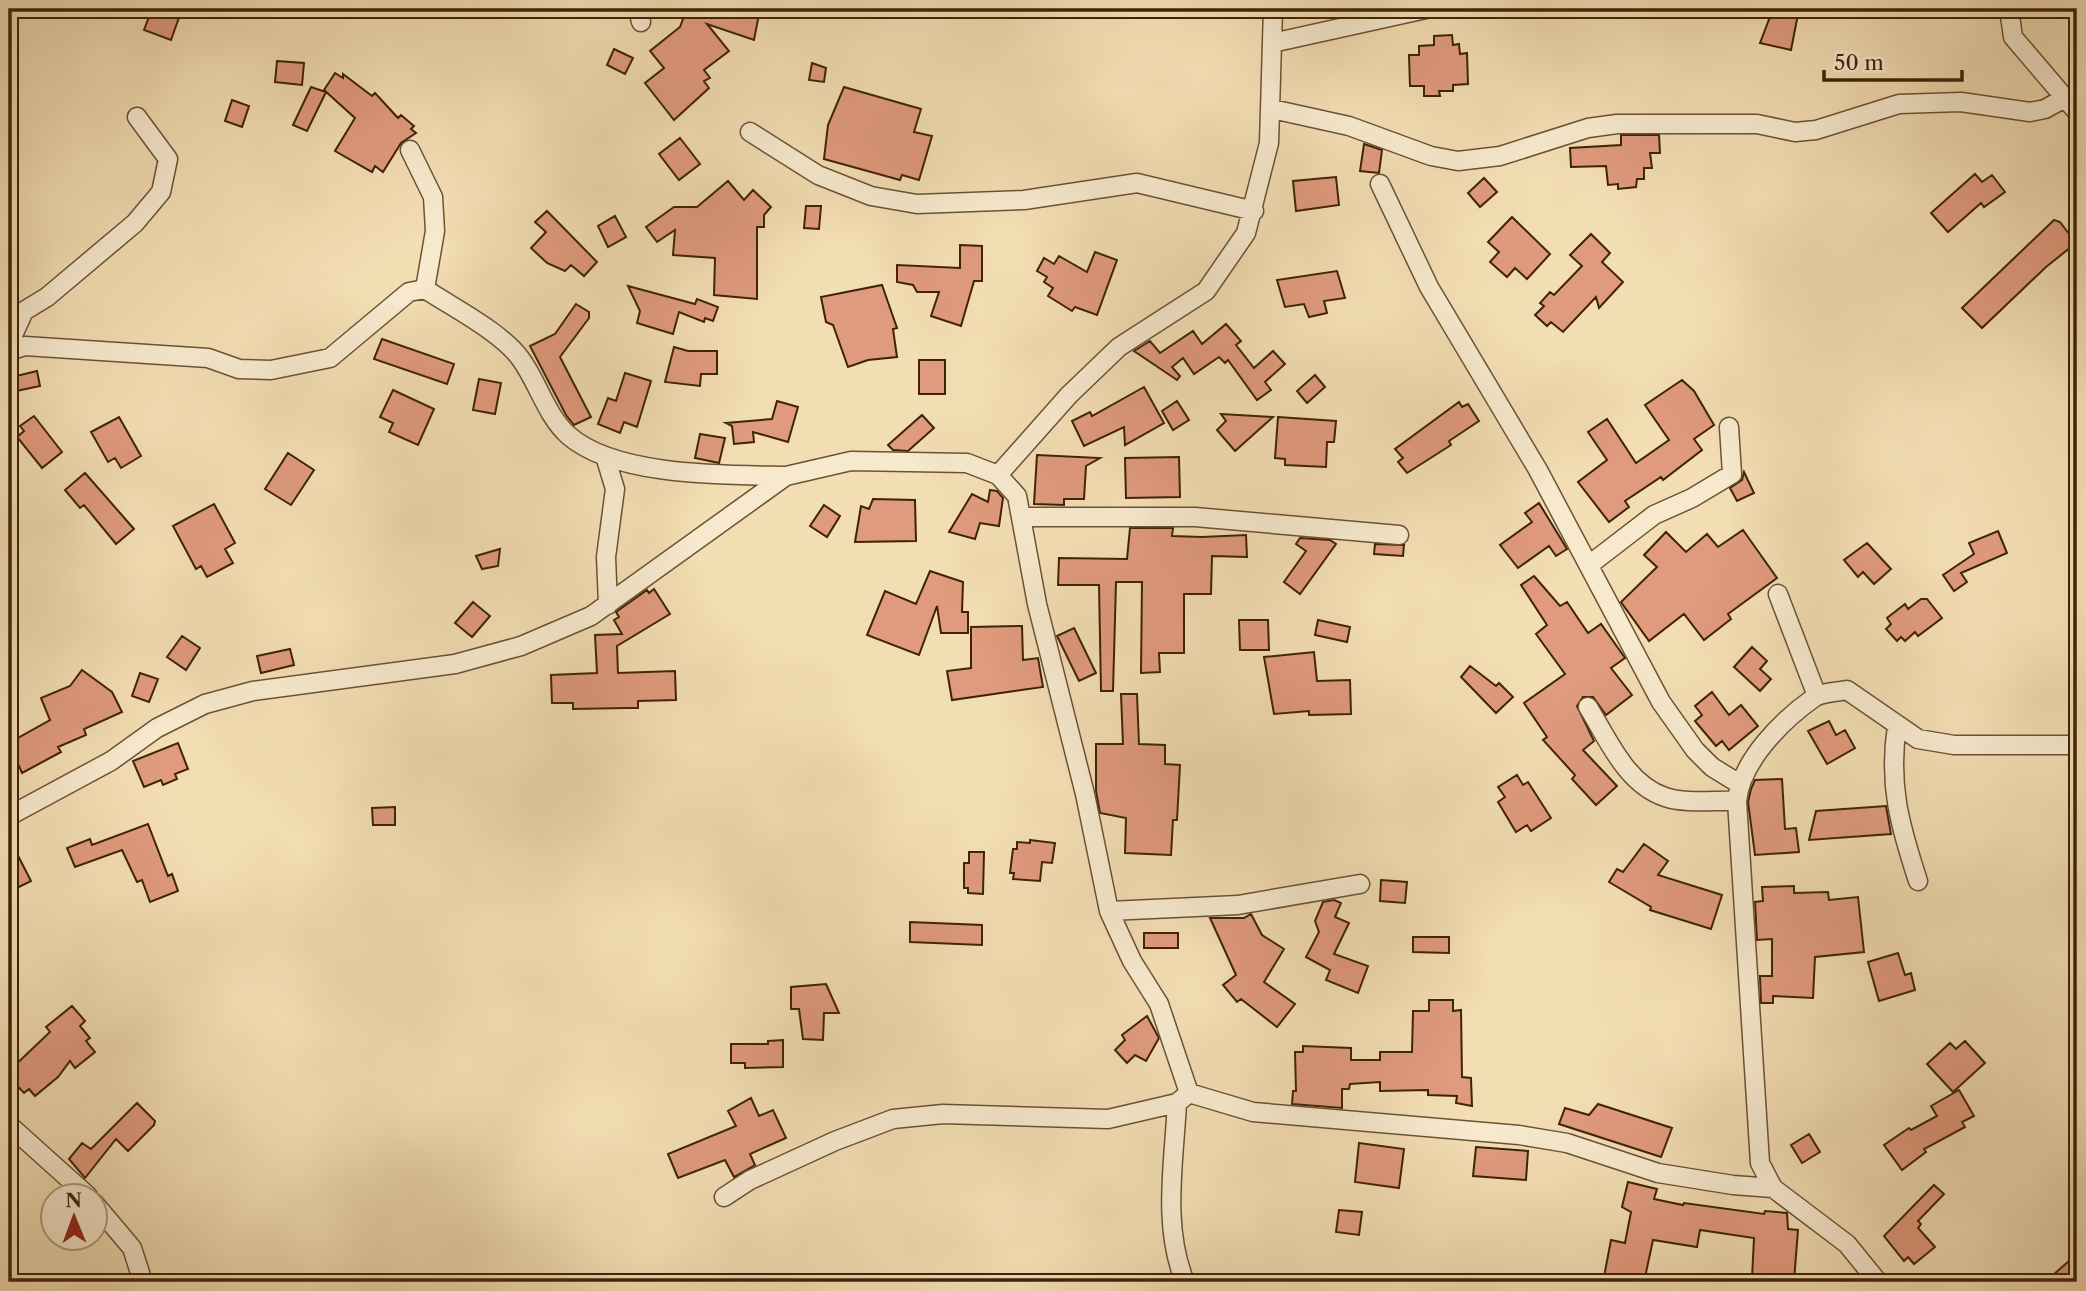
<svg xmlns="http://www.w3.org/2000/svg" width="2086" height="1291" font-family="'Libre Caslon Text',serif">
  <style>
    .building { fill: #e09a7d; stroke: #3e2308; stroke-width: 2 }
    .lines { fill: none; stroke-linecap: round; stroke-linejoin: round }
    .minor-casing { stroke: #6b5233; stroke-width: 21 }
    .minor { stroke: #f7e9ce; stroke-width: 18 }
  </style>
  <rect width="100%" height="100%" fill="#f3ddb3"/>
  <filter id="stains"><feTurbulence type="fractalNoise" baseFrequency=".00286" numOctaves="4"/><feColorMatrix values="0 0 0 0 .2 0 0 0 0 .09 0 0 0 0 .02 0 0 0 .5 -.17"/></filter>
  <radialGradient id="worn" r=".72"><stop offset=".6" stop-color="#630" stop-opacity="0"/><stop offset="1" stop-color="#630" stop-opacity=".3"/></radialGradient>
  <path class="building" d="M152,9h30l-11,31 -27,-10z
    M669,9h91l-6,31 -47,-16 22,27 -25,19 6,8 -6,3 5,7 -35,32 -29,-37 19,-15 -14,-17 30,-24 4,-11 -15,-5z
    M1773,9h26l-8,41 -31,-7z
    M1452,35l1,10 6,-1 1,10 7,-1 1,31 -15,1v6h-14l1,5h-16v-10h-14l-1,-31h10v-9l15,-1v-9z
    M614,49l19,9 -8,16 -18,-9z
    M277,61l27,2 -2,22 -27,-3z
    M812,63l14,5 -2,14 -15,-2z
    M335,73l8,5v-4l29,22 3,-3 23,25 3,-3 13,11 -3,3 5,4 -15,10 -18,29 -8,-6 -3,6 -37,-21 20,-33 -31,-28z
    M311,87l15,5 -19,39 -14,-6z
    M844,87l77,22 -7,23 18,4 -13,44 -17,-5 -2,5 -76,-21 4,-34z
    M232,100l17,6 -7,21 -17,-6z
    M1621,135h38l1,18h-10l2,15h-8v11h-7l-1,8 -18,2v-5l-10,1 -2,-19 -35,1 -1,-19 51,-3z
    M680,138l20,26 -21,16 -20,-26z
    M1364,144l18,6 -3,23 -19,-2z
    M1975,174l7,8 10,-7 13,17 -21,15 -3,-4 -33,29 -17,-19z
    M1336,177l3,28 -43,6 -3,-30z
    M1484,178l13,14 -17,15 -12,-14z
    M728,181l16,19 9,-10 18,17 -7,8v12h-7v72l-43,-4 1,-37 -42,-3 2,-25 -18,12 -11,-15 28,-20h23z
    M806,206h15l-2,23 -15,-1z
    M547,211l50,51 -13,14 -13,-11 -6,6 -18,-8 -16,-15 15,-16 -11,-10z
    M615,216l11,21 -18,10 -10,-21z
    M1512,217l38,37 -23,25 -12,-11 -8,9 -17,-15 9,-10 -11,-10z
    M2054,220l6,2 16,21 -30,24 -64,61 -20,-20z
    M1591,234l19,19 -8,9 21,20 -24,26 -3,-11 -33,35 -12,-10 -4,4 -12,-11 9,-9 -4,-3 10,-11 4,3 28,-29 -12,-11z
    M960,245l22,1v35h-8l-13,45 -30,-10 8,-24h-22l-4,-7 -16,-3v-17l63,3z
    M1095,252l22,8 -20,55 -22,-8 -3,4 -24,-15 5,-8 -9,-6 3,-5 -10,-6 7,-13 10,6 5,-8 28,16z
    M1337,271l8,27 -21,3 3,12 -18,4 -5,-13 -19,3 -8,-27z
    M882,285l15,43 -4,1 4,28 -29,3 -20,7 -15,-42 -7,-3 -5,-25z
    M628,286l67,18 2,-5 21,8 -5,14 -8,-3 -1,4 -25,-10 -6,22 -36,-11 3,-12z
    M576,304l13,8v6l-29,39 31,60 -17,8 -8,-10 -36,-69 25,-12z
    M1226,324l15,17 -5,4 18,23 19,-17 12,13 -20,18 6,8 -14,10 -29,-40 -3,3 -6,-6 -25,17 -11,-16 -11,9 8,9 -3,4 -43,-29 16,-10 10,12 33,-22 9,13z
    M382,339l72,25 -7,20 -73,-25z
    M674,347l14,4h29v23h-16l-1,12 -35,-4z
    M919,360h26v34h-26z
    M37,371l3,15 -24,5 -4,-14z
    M625,373l26,8 -14,46 -13,-5 -4,11 -22,-9 10,-26 8,3z
    M1315,375l10,12 -18,16 -10,-12z
    M479,379l22,4 -6,31 -22,-4z
    M1682,380l12,11 20,34 -20,14 8,11 -39,30 -2,-3 -36,24 4,6 -20,15 -31,-40 29,-22 -19,-28 19,-13 29,44 33,-23 -24,-35z
    M1144,387l20,36 -39,22 -1,-18 -40,19 -12,-25 18,-9 2,4z
    M393,390l41,19 -16,36 -29,-13 4,-9 -13,-6z
    M777,401l21,6 -10,35 -35,-10 1,10 -20,2 -2,-18 -6,-3 46,-4z
    M1177,401l12,19 -16,10 -11,-19z
    M1459,402l3,5 6,-3 11,17 -30,20 2,4 -44,28 -9,-11 5,-4 -8,-9z
    M1221,414l52,3 -38,34 -18,-21 9,-9z
    M922,415l12,13 -26,23 -15,-1 -5,-5z
    M34,416l28,36 -20,16 -25,-31 7,-6 -4,-5z
    M119,417l22,39 -20,12 -6,-10 -7,4 -17,-30z
    M1278,417l58,4 -2,21h-7l-1,25 -41,-2v-6l-10,-1z
    M700,434l25,4 -6,25 -24,-5z
    M288,453l26,17 -23,35 -26,-16z
    M1037,455l63,3 -14,8 -2,33h-20v6l-30,-1z
    M1179,457l1,40 -54,1 -1,-40z
    M1744,472l10,21 -17,8 -7,-13 12,-8z
    M85,473l49,56 -18,15 -32,-39 -4,3 -15,-18z
    M990,490l7,1 6,7 -4,28 -19,-3 -5,16 -26,-7 23,-38 16,8z
    M873,499l42,1 1,41 -61,1 6,-36 8,3z
    M1539,503l28,46 -11,7 -7,-10 -31,22 -18,-23 32,-23 -7,-9z
    M214,504l21,39 -10,6 8,14 -26,14 -6,-11 -5,3 -23,-43z
    M824,505l16,11 -13,21 -17,-11z
    M1130,528h43l-1,8 30,1 44,-2 1,22 -35,-1 -1,38h-27v59h-25l1,19 -19,1 1,-91h-26l-3,109h-12l-2,-106h-41l1,-27 68,1z
    M1743,530l34,48 -49,36 3,5 -27,21 -20,-26 -35,27 -28,-39 36,-35 -13,-12 22,-23 20,20 21,-18 11,13z
    M1998,531l9,22 -46,20 6,9 -13,9 -11,-16 31,-21 -5,-11z
    M1300,538l30,2 6,4 -36,50 -16,-12 22,-31 -10,-7z
    M1867,543l24,26 -17,15 -11,-12 -5,5 -14,-17z
    M1375,544l29,1 -1,11 -29,-2z
    M500,549l-2,17 -16,3 -6,-13z
    M930,571l33,11 -1,30h6v21h-27l-4,-27 -18,49 -52,-20 18,-44 31,13z
    M1534,576l26,30 7,-4 21,31 13,-9 24,34 -14,10 21,27 -26,20 -13,-18h-10l-6,9 17,35 -11,9 34,36 -21,19 -24,-26 3,-4 -32,-35 4,-3 -23,-34 41,-29 -29,-40 11,-9 -26,-40z
    M654,589l16,25 -53,32 1,27 57,-2 1,29 -38,1v7h-11l-54,1v-6h-21l-1,-28 46,-2 -2,-38 27,-1 -8,-14 5,-3 -3,-5 31,-22 2,3z
    M1921,599h6l15,19 -24,18 -3,-4 -10,9 -4,-4 -4,4 -11,-12 5,-5 -4,-6 18,-14 3,5z
    M473,602l17,14 -18,21 -17,-14z
    M1239,620h29l1,30h-29z
    M1318,620l32,7 -3,15 -32,-7z
    M1022,626l1,34 15,-2 5,29 -91,13 -5,-29 24,-3v-41z
    M1074,628l22,45 -17,8 -22,-45z
    M182,636l18,12 -14,22 -19,-13z
    M1752,647l15,14 -7,8 11,10 -11,12 -26,-24z
    M290,649l4,16 -33,8 -4,-17z
    M1314,652l3,29 33,-1 1,34 -42,1v-4l-35,3 -10,-57z
    M1470,666l26,20 3,-3 14,14 -17,16 -35,-36z
    M82,670l30,22 10,20 -38,17 2,6 -28,12 3,5 -39,21 -13,-30 41,-23 -9,-22 29,-12z
    M140,673l18,6 -9,23 -17,-6z
    M1712,692l17,23 12,-10 17,21 -29,24 -7,-9 -6,5 -21,-25 7,-6 -7,-9z
    M1121,694h16l2,50 26,1v19l15,1 -3,55h-4l-2,35 -46,-2 1,-35 -26,-5 -4,-22v-47h27z
    M1829,721l7,14 9,-5 10,18 -28,16 -19,-33z
    M178,743l10,26 -13,5 2,5 -14,6 -2,-5 -17,7 -11,-26z
    M1517,775l6,10 5,-3 23,36 -20,13 -4,-6 -11,7 -18,-30 7,-5 -7,-10z
    M1782,779l3,50 11,-1 3,24 -44,3 -7,-53 3,-13 4,-9z
    M1886,806l5,28 -82,6 7,-29z
    M395,807v18h-22l-1,-17z
    M148,824l20,52 4,-2 6,17 -28,11 -8,-22 -5,2 -15,-32 -47,17 -8,-19 23,-9 2,6z
    M9,838l22,43 -22,11z
    M1030,840l25,3 -3,20 -10,-1 -2,19 -27,-2 1,-6h-4l3,-24h4v-7l13,1z
    M1644,844l24,17 -10,14 64,20 -11,34 -61,-19 1,-3 -42,-25 8,-13 6,3z
    M969,852h15l-1,42 -15,-1v-5h-4v-25h5z
    M1381,880l26,2 -2,21 -25,-2z
    M1794,886v7l34,-1 1,8 29,-3 6,55 -49,5 -2,41 -40,-2v7h-12l-1,-27h12v-37l-15,1 -2,-38 8,-1 -1,-14z
    M1334,900l7,3 -6,14 14,6 -15,31 34,12 -10,27 -32,-13 4,-10 -24,-13 13,-25 -4,-11 8,-19z
    M1251,914l11,21 22,14 -20,33 31,22 -18,23 -36,-28 -4,3 -14,-17 13,-10 -26,-57h34z
    M910,922l72,3v20l-72,-3z
    M1144,933h34v15h-34z
    M1413,937h36v16l-36,-1z
    M1898,953l7,22 6,-2 4,17 -36,11 -11,-39z
    M826,984l13,29h-15l-1,27 -20,-1 -4,-30h-8v-22z
    M1429,1000h24v11l8,-1 1,67 9,1 1,28 -16,-3 1,-7 -29,-1v-5l-48,1v-9l-30,2 -1,5h-7v19l-50,-4 1,-13h3l-1,-39h8v-6l48,2v12h29v-8h32l1,-41h16z
    M72,1006l13,15 -5,5 10,12 -4,3 9,11 -20,16 -5,-7 -12,16 -23,19 -6,-7 -5,4 -15,-16v-6l41,-39 -4,-5z
    M1147,1016l12,22 -13,23 -11,-6 -8,8 -12,-13 10,-10 -3,-5z
    M783,1040v27l-38,1v-5h-14v-19h37v-3z
    M1965,1041l20,22 -32,29 -26,-28 23,-21 6,6z
    M1959,1090l15,26 -12,6 3,5 -41,22 2,3 -24,18 -18,-25 25,-17 2,2 26,-14 -6,-10z
    M751,1098l8,18 14,-6 13,28 -36,16 5,11 -21,12 -9,-17 -47,18 -10,-24 68,-28 -8,-15z
    M137,1103l18,18 -1,4 -26,26 -12,-12 -31,39 -16,-19 13,-16 9,6z
    M1598,1104l74,24 -11,29 -102,-33 6,-16 24,7z
    M1809,1134l11,18 -18,11 -11,-18z
    M1359,1143l45,6 -5,39 -44,-6z
    M1476,1147l52,4 -2,29 -53,-4z
    M1628,1182l29,7 -3,10 29,6 1,-2 80,11 1,-3 22,2 1,16 10,1 -4,51 -42,-3 2,-40 -54,-8 -3,17 -44,-7 -9,42h-41l8,-42 14,3 6,-31 -9,-5z
    M1934,1185l10,9 -26,27 3,3 -3,4 17,19 -21,17 -6,-7 -4,4 -20,-25z
    M1339,1210l23,2 -3,23 -23,-3z
    M2077,1254v28h-32z"/>
  <g class="lines">
    <defs>
      <path id="minor" d="M638,9l3,13
        M1273,9l-4,134 -23,90 -40,58 -87,56 -50,48 -71,80 19,21 20,108 48,190 24,117 23,50 27,43 30,89 64,19 266,23 48,8 91,30 75,12 40,3
        M2009,9l4,28 64,75
        M1272,43l154,-34
        M1272,109l77,17 82,30 27,5 42,-5 88,-28 29,-4h140l38,8 21,-2 83,-26 62,-2 69,10 15,-3 18,-10
        M750,132l68,43 53,21 46,8 107,-4 113,-17 117,28
        M410,150l23,47 2,34 -10,58
        M1380,184l49,103 109,183 123,232 34,48 17,17 26,16
        M9,344l15,-33 23,-14 88,-74 26,-31 7,-33 -31,-42
        M9,351l16,-5 183,12 31,11 32,1 59,-12 79,-66 16,-3c27,18 76,43 95,69 18,24 26,57 48,77 47,42 159,40 218,41
        M605,456l10,33 -9,68 2,48
        M1021,517h174l204,18
        M1589,565l65,-50 38,-17 40,-24 -3,-47
        M1778,594l39,102
        M1588,707c20,32 38,77 77,90 20,7 50,3 72,4
        M1897,726c-9,59 3,100 21,155
        M9,816l102,-55 46,-33 48,-24 48,-13 202,-27 66,-18 70,-30 195,-140 65,-15 116,2 31,12
        M1109,911l129,-6 122,-21
        M1177,1103c-3,60 -15,123 8,179
        M9,1125l79,71
        M724,1197l26,-17 85,-39 58,-22 50,-5 165,5 69,-16 12,-10
        M94,1203l38,45 11,34
        M1878,1282l-31,-38 -74,-56 -13,-25 -23,-362c4,-40 45,-81 78,-104 8,-5 22,-5 32,-7l71,49 36,6h123"/>
    </defs>
    <use href="#minor" class="minor-casing"/>
    <use href="#minor" class="minor"/>
  </g>
  <rect width="2086" height="1291" fill="none" stroke="#f3ddb3" stroke-width="35"/>
  <rect x="10" y="10" width="2065" height="1270" fill="none" stroke="#3e2308" stroke-width="3.5"/>
  <rect x="18" y="18" width="2051" height="1256" fill="none" stroke="#3e2308" stroke-width="2"/>
  <g transform="translate(74 1217) rotate(359)"><circle r="33" fill="#f7e9ce" stroke="#ad9a7f" stroke-width="2"/>
  <path d="M0-5L12 26L0 18L-12 26Z" fill="#8f2418"/>
  <text y="-10" font-size="19" font-weight="bold" text-anchor="middle" fill="#3e2308">N</text>
  </g>
  <path d="M1824 70v10h138v-10" fill="none" stroke="#3e2308" stroke-width="3.5"/>
  <text x="1834" y="70" font-size="21" fill="#3e2308" stroke="#f7e9ce" stroke-width="5" paint-order="stroke">50 m</text>
  <rect width="100%" height="100%" filter="url(#stains)"/>
  <rect width="100%" height="100%" fill="url(#worn)"/>
</svg>
